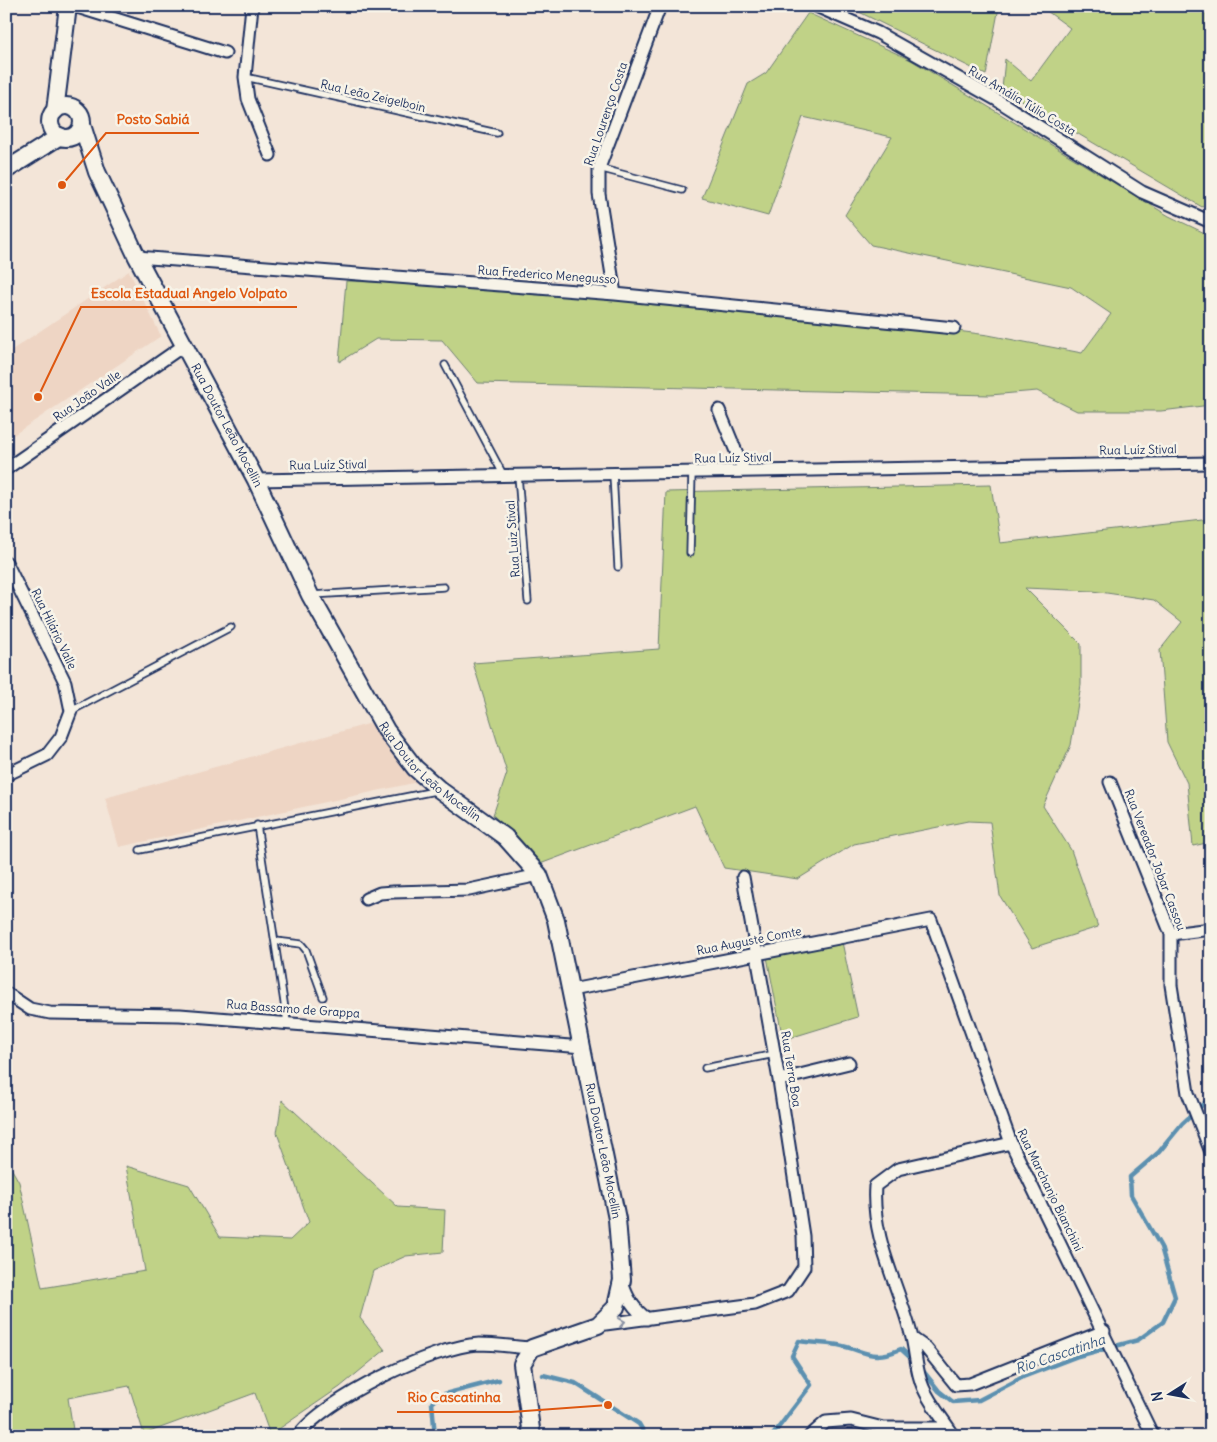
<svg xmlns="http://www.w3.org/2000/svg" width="1217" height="1442" font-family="Delius,sans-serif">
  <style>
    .built { fill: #eed5c4 }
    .green { fill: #c0d287; stroke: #6e8072 }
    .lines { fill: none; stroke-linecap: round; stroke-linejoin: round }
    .stream { stroke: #5b90b0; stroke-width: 4.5 }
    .lane-casing { stroke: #1b2f5e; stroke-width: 9 }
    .street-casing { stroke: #1b2f5e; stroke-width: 15 }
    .secondary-casing { stroke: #1b2f5e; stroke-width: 20 }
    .lane { stroke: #f7f3e8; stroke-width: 5.5 }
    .street { stroke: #f7f3e8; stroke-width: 11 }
    .secondary { stroke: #f7f3e8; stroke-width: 16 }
    .oneway { stroke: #8991a3 }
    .labels { text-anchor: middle; stroke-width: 5; stroke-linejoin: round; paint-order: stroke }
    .street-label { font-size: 12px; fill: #1b2f5e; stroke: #f7f3e8 }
    .water-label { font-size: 14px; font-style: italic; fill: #365780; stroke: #f7f3e8 }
    .leader { fill: none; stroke: #de5710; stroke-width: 2 }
    .callout-dot { fill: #de5710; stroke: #f7f3e8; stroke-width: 2 }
    .callout-label { font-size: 14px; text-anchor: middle; font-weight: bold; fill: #de5710; stroke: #f7f3e8; stroke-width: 5; stroke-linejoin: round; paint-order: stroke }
  </style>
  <rect width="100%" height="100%" fill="#f3e5d8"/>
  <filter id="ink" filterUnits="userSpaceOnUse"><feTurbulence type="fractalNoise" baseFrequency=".02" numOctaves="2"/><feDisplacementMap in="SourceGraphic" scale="10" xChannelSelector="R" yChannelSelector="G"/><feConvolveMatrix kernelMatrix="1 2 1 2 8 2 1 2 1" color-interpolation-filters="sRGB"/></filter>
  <g filter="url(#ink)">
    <path class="built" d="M129,271l32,65 -155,104v-86z
      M375,722l43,60 -299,65 -14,-49z"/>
    <path class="green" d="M847,6h156l-4,1 -13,68z
      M1040,6h171v196l-9,5 -200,-118 3,-30 26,22 39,-53z
      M808,13l103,47 258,156 42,20v169l-50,6h-84l-40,-20 -47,4 -512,-12 -36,-43 -66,-1 -37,23 7,-81 127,5 407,35 108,14 94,18 29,-39 -40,-27 -200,-42 -26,-30 47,-78 -89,-20 -35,99 -66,-18 46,-114 18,-11z
      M991,485l9,58 211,-24v323l-18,4 -6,-63 -20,-41 -7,-92 22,-28 -28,-22 -61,-9 -68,-3 56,56v41l-10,60 -28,61 28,44 27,77 -66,21 -32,-52 -10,-74 -22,-1 -114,23 -56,35 -74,-11 -29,-62 -155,58 -47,-49 14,-42 -34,-110 186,-14 7,-157z
      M842,942l16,75 -75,23 -16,-83z
      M282,1100l116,107 47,3 -2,42 -37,4 -33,15 -13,47 25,32 -45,37 -70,48 -15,-42 -111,41 -15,-48 -61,12 6,38h-68v-277l13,23 23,106 103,-17 -19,-105 63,19 31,52 70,3 19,-18 -32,-89z"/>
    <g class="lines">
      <path class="stream" d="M920,1367l19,24 14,11 26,-2 44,-23 55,-21 60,-16 25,-18 12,-25 -14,-50 -30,-52 -1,-18 29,-25 23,-28 29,-27
        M543,1375l32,8 64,41 7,12
        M435,1436l-3,-33 9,-8 58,-15
        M772,1436l39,-51 -19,-29 7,-15c13,2 27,2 39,4 29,6 33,17 63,4l12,11"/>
      <defs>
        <path id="lane" d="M245,77l252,56
          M599,168l83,22
          M445,365l59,111
          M613,474l5,93
          M518,475l10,126
          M690,553l2,-81
          M312,595l132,-8
          M71,711l160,-84
          M257,825l30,197
          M140,850l295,-59
          M276,941l25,3 5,6 17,47
          M705,1068l70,-14"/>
        <path id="street" d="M74,6l151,47
          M252,6l-7,71 3,22 22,56
          M816,6l62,27 119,67 145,92 69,30
          M137,257l478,37 339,34
          M615,294l-16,-100v-26l61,-162
          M719,410l25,61
          M6,469l177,-123
          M256,480l955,-17
          M6,562l59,120 6,29 -10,26 -14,18 -41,20
          M1110,782l61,152v51l17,108 23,59
          M366,899l14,-6 13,-1 76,-2 70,-15
          M1171,934l40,-5
          M571,990l360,-70 80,223 142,293
          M6,993l24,16 20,4 130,2 403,32
          M779,1080l70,-17
          M622,1282c5,16 11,26 25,37
          M598,1325l157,-21 33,-13 16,-24 -1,-31 -24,-156 -36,-203
          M912,1338l14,10 30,37 14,-1 134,-53
          M298,1436c26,-37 136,-90 181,-92 17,0 36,3 53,4
          M810,1436l16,-14 25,-2 32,8h65
          M954,1436c-10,-16 -24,-32 -31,-49 -7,-15 -7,-33 -11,-49 -12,-51 -41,-98 -37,-152l23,-17 113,-26"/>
        <g id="secondary">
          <circle cx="66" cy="122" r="16"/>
          <path d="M55,111l13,-105"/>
          <path id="s1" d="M82,125l15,47 40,85 119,223 54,115 76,135 29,38 25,22 65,47 34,38 17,45 61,299 5,61 -6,27 -18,18 -66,23 -10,16 10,72"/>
          <path d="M6,170l54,-34"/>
        </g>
      </defs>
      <use href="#lane" class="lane-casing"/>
      <use href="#street" class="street-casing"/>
      <use href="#secondary" class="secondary-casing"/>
      <use href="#lane" class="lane"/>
      <use href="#street" class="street"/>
      <use href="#secondary" class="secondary"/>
    </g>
    <defs><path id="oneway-chevron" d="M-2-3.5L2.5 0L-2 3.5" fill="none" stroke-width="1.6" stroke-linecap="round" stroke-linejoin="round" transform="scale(1.25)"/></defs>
    <use class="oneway" href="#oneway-chevron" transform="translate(622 1322) rotate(-8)"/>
  </g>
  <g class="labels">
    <g class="street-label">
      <text transform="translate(373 96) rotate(13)" y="4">Rua Leão Zeigelboin</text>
      <text transform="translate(1022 101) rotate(31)" y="4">Rua Amália Túlio Costa</text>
      <text transform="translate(606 114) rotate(-71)" y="4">Rua Lourenço Costa</text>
      <text transform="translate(547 275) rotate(4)" y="4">Rua Frederico Menegusso</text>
      <text transform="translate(87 396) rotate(-35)" y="4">Rua João Valle</text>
      <text dy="4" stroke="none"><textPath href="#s1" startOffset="334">Rua Doutor Leão Mocellin</textPath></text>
      <text transform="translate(1138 450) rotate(-1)" y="4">Rua Luíz Stival</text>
      <text transform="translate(733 458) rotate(-1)" y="4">Rua Luíz Stival</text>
      <text transform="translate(328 465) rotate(-1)" y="4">Rua Luíz Stival</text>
      <text transform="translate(513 539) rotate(-94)" y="4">Rua Luiz Stival</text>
      <text transform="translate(54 629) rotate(64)" y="4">Rua Hilário Valle</text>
      <text dy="4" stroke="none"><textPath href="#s1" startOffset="739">Rua Doutor Leão Mocellin</textPath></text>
      <text transform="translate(1155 860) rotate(69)" y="4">Rua Vereador Jobar Cassou</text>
      <text transform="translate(749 941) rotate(-11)" y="4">Rua Auguste Comte</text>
      <text transform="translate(293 1009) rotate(4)" y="4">Rua Bassamo de Grappa</text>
      <text transform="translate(791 1069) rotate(81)" y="4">Rua Terra Boa</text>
      <text dy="4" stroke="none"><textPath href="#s1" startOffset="1174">Rua Doutor Leão Mocellin</textPath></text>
      <text transform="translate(1050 1190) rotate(64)" y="4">Rua Marchanjo Bianchini</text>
    </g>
    <g class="water-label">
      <text transform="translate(1060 1354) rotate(-19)" y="5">Rio Cascatinha</text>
    </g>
  </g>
  <path class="leader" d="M62 185L106 133H199M38 397L81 307H297M608 1405L511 1412H397"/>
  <g class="callout-dot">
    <circle cx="62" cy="185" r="5"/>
    <circle cx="38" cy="397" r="5"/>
    <circle cx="608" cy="1405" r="5"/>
  </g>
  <g class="callout-label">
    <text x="153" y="124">Posto Sabiá</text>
    <text x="189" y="298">Escola Estadual Angelo Volpato</text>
    <text x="454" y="1402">Rio Cascatinha</text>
  </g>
  <rect width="1217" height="1442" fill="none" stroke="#f7f3e8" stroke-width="25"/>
  <rect x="12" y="12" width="1192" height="1417" fill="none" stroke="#1b2f5e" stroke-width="2" filter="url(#ink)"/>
  <g transform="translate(1170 1394) rotate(259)" stroke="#f7f3e8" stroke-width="4" paint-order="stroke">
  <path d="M0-4L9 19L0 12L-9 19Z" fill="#1b2f5e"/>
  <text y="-8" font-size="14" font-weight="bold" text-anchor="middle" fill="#1b2f5e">N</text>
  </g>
</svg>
